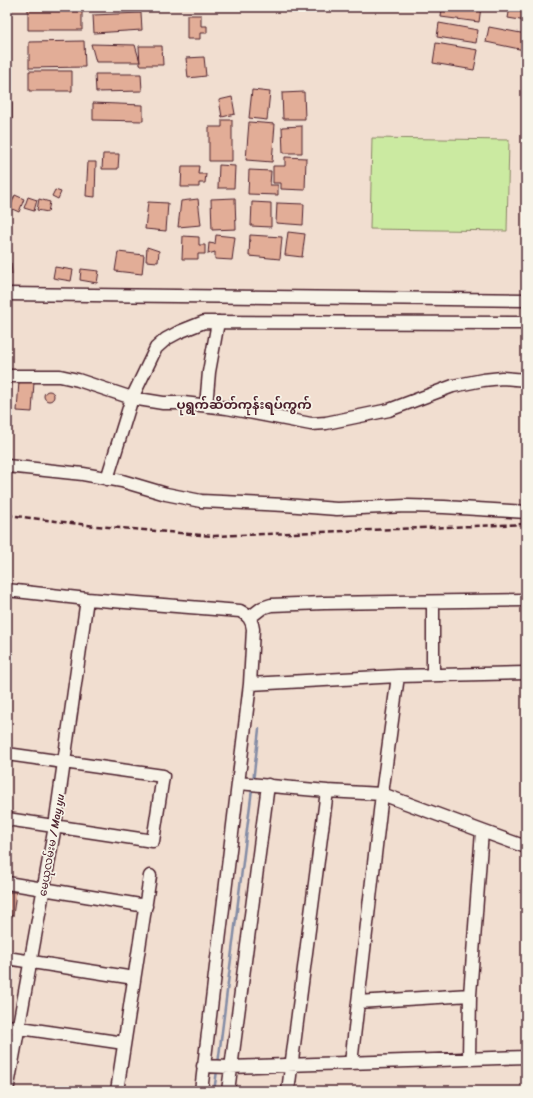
<svg xmlns="http://www.w3.org/2000/svg" width="533" height="1098" font-family="Sriracha,'Noto Sans Myanmar',sans-serif">
  <style>
    .green { fill: #cbeaa1; stroke: #8a8466 }
    .lines { fill: none; stroke-linecap: round; stroke-linejoin: round }
    .stream { stroke: #848ca5; stroke-width: 2.5 }
    .building { fill: #e2ad97; stroke: #4a1f2b }
    .minor-casing { stroke: #4a1f2b; stroke-width: 15 }
    .minor { stroke: #f7f3e8; stroke-width: 12 }
    .rail { stroke: #4a1f2b; stroke-width: 2.5; stroke-dasharray: 6 3; stroke-linecap: butt }
    .labels { text-anchor: middle; stroke-width: 3.5; stroke-linejoin: round; paint-order: stroke }
    .street-label { font-size: 11px; fill: #4a1f2b; stroke: #f7f3e8 }
    .quarter-label { font-size: 13px; font-weight: bold; fill: #4a1f2b; stroke: #f7f3e8 }
  </style>
  <rect width="100%" height="100%" fill="#f1ded0"/>
  <filter id="ink" filterUnits="userSpaceOnUse"><feTurbulence type="fractalNoise" baseFrequency=".025" numOctaves="2"/><feDisplacementMap in="SourceGraphic" scale="8" xChannelSelector="R" yChannelSelector="G"/><feConvolveMatrix kernelMatrix="1 2 1 2 8 2 1 2 1" color-interpolation-filters="sRGB"/></filter>
  <g filter="url(#ink)">
    <path class="green" d="M372,138l137,2 -2,91 -137,-2z"/>
    <g class="lines">
      <path class="stream" d="M253,782l6,-53
        M218,1064l34,-275
        M214,1091l3,-20"/>
    </g>
    <path class="building" d="M82,7v23h-54v-22z
      M442,7h39l-2,15 -38,-5z
      M510,7h16v14l-18,-3z
      M141,13l1,17 -48,3 -1,-18z
      M187,15h14v11h6v7h-7v6h-13z
      M439,23l39,7 -2,13 -39,-6z
      M489,27l37,7 -2,16 -38,-8z
      M7,41h3l-1,21h-2z
      M84,41l1,26 -56,1v-26z
      M436,43l42,7 -4,20 -41,-7z
      M91,44l44,1 5,17h-44z
      M139,46h23l1,19h-23z
      M204,57l2,19 -18,2 -2,-20z
      M7,71h3l-1,17h-2z
      M29,71h43v20h-43z
      M95,74h46l1,17 -46,1z
      M252,90l18,2 -3,28 -18,-2z
      M304,92l1,27h-22l-1,-26z
      M232,97l3,17 -13,3 -3,-17z
      M7,103h5v16h-5z
      M93,103l50,2v16l-50,-1z
      M222,120h10v41h-23v-34h13z
      M249,122l26,2 -3,38 -26,-2z
      M302,126v27h-19l-1,-26z
      M103,154h16l-1,15h-16z
      M285,157l21,1 -1,32 -24,-1v-6h-8v-17h12z
      M88,162h8l-1,35 -9,-1z
      M219,165l16,1 -1,22h-16z
      M182,166h17l-1,8h8l-1,9h-6v4h-18z
      M249,170l22,1 -1,14h8v10l-30,-1z
      M55,190l6,2 -3,7 -6,-3z
      M7,192l5,2 -5,14z
      M15,195l9,4 -5,13 -9,-4z
      M28,197l9,3 -3,11 -10,-3z
      M235,198l1,31 -24,1 -1,-31z
      M39,199l11,3 -2,10 -11,-2z
      M198,199l3,26 -23,2 3,-26z
      M148,202l20,1 -2,28 -21,-2z
      M252,202l19,1v24l-20,-1z
      M277,203l27,1 -1,21 -27,-2z
      M288,232l17,2 -3,23 -17,-2z
      M216,235l19,2 -3,23 -17,-1v-7l-7,2 1,-11 6,1z
      M250,235l32,2 -2,22 -31,-3z
      M183,236l16,1v8h6v9h-7v5h-16z
      M147,247l12,4 -1,11 -12,-1z
      M118,252l26,3 -2,19 -27,-3z
      M11,263l1,11h-5v-10z
      M55,267l18,3 -2,11 -18,-3z
      M81,269l18,2 -2,12 -17,-3z
      M19,381l15,1 -2,30 -15,-1z
      M7,383l5,1 -4,32h-1z
      M44 396a5 5 0 1 1 10 0a5 5 0 1 1-10 0Z
      M9,892h7l-3,24 -6,-1z"/>
    <g class="lines">
      <defs>
        <path id="minor" d="M7,294l519,6
          M7,376h53l18,4 54,18 31,5h20l44,5 84,16 15,-1 63,-13 64,-24 30,-6 19,-2 24,2
          M206,406l3,-34 9,-50
          M7,466l76,8 39,7 44,13 35,7 84,4 52,4 70,-3 37,1 82,5
          M107,479l25,-81 24,-50 10,-9 13,-7 25,-10 322,1
          M7,590l80,9 153,12c8,4 12,9 13,18l-3,55 -49,407
          M433,602v73
          M249,618l13,-10 9,-3 53,-2 202,-3
          M250,684l148,-8 128,-3
          M7,754l156,22 -10,65 -146,-22
          M238,783l89,8 55,3 100,37
          M7,883l139,23
          M7,958l127,20
          M358,1002l112,-7
          M7,1026l117,17
          M469,1059l1,-64 12,-164 44,16
          M351,1063l31,-269 16,-118
          M203,1066l27,1 296,-10
          M7,1091l48,-265 32,-227
          M117,1091l33,-215
          M228,1091l40,-306
          M288,1091l39,-300"/>
      </defs>
      <use href="#minor" class="minor-casing"/>
      <use href="#minor" class="minor"/>
      <path class="rail" d="M7,515l89,11 118,10 312,-12"/>
    </g>
  </g>
  <g class="labels">
    <g class="street-label">
      <text transform="translate(51 845) rotate(-80)" y="4">မေယုလမ်းမ / May yu</text>
    </g>
    <g class="quarter-label">
      <text x="244" y="409">ပုရွက်ဆိတ်ကုန်းရပ်ကွက်</text>
    </g>
  </g>
  <rect width="533" height="1098" fill="none" stroke="#f7f3e8" stroke-width="24"/>
  <rect x="12" y="12" width="509" height="1074" fill="none" stroke="#4a1f2b" stroke-width="1.5" filter="url(#ink)"/>
</svg>
